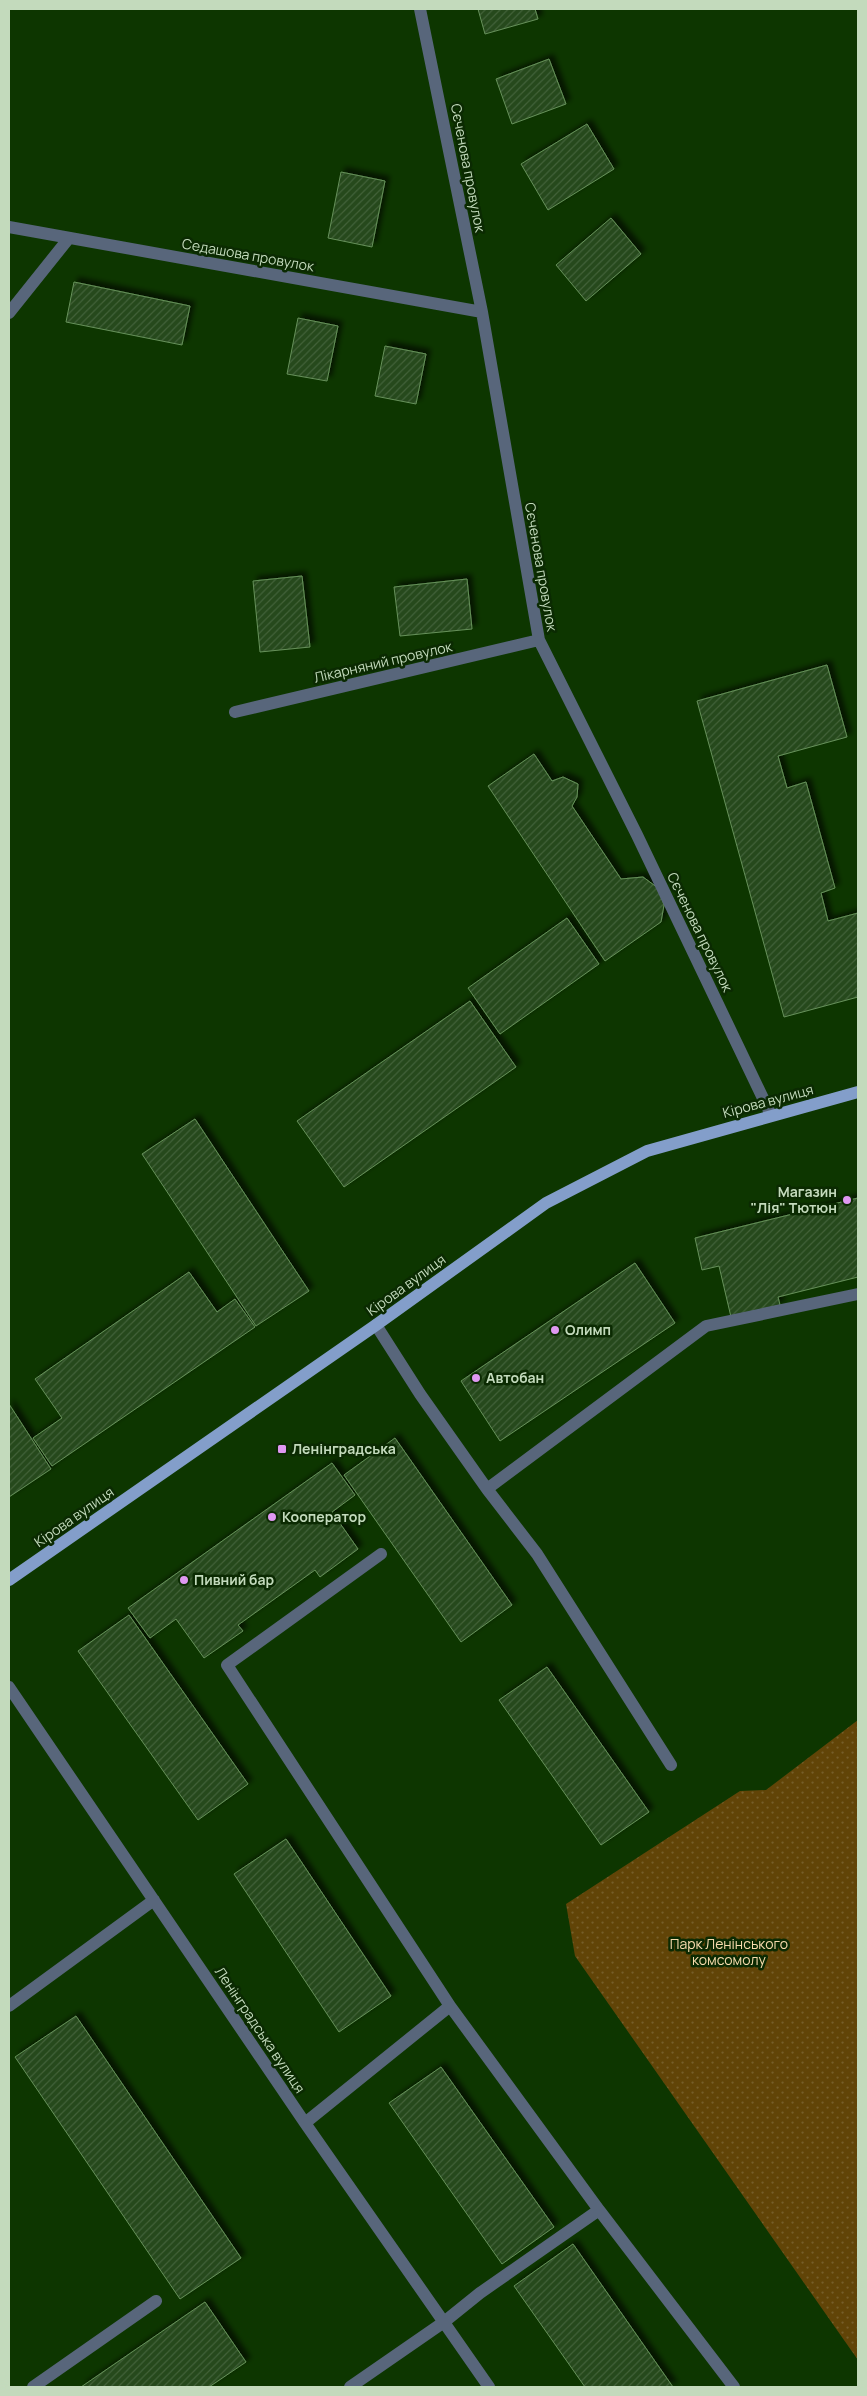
<svg xmlns="http://www.w3.org/2000/svg" width="867" height="2396" font-family="Manrope,sans-serif">
  <style>
    .park { fill: url(#park-dots) }
    .building { fill: url(#building-hatch); stroke: #66915a; filter: url(#shadow) }
    .lines { fill: none; stroke-linecap: round; stroke-linejoin: round }
    .minor { stroke: #58667b; stroke-width: 12 }
    .major { stroke: #839eca; stroke-width: 12 }
    .poi-dot { fill: #df98f1; stroke: #0b2a02; stroke-width: 2 }
    .labels { text-anchor: middle; stroke-width: 5; stroke-linejoin: round; paint-order: stroke }
    .street-label { font-size: 14px; fill: #c3dabc; stroke: #0b2a02 }
    .poi-label { font-size: 14px; font-weight: bold; fill: #c3dabc; stroke: #0b2a02; text-anchor: start }
    .park-label { font-size: 14px; fill: #f8dbad; stroke: #0b2a02 }
  </style>
  <defs>
    <pattern id="park-dots" width="8" height="8" patternUnits="userSpaceOnUse" patternTransform="scale(1.25)"><rect width="8" height="8" fill="#614407"/><path d="M2 2h.1M6 6h.1" fill="none" stroke="#765e29" stroke-width="1.8" stroke-linecap="round"/></pattern>
    <pattern id="building-hatch" width="6" height="6" patternUnits="userSpaceOnUse" patternTransform="scale(1.25)"><rect width="6" height="6" fill="#25481b"/><path d="M-1 1l2-2M0 6l6-6M5 7l2-2" fill="none" stroke="#43623a"/></pattern>
    <filter id="shadow"><feDropShadow dx="4.5" dy="-4.5" stdDeviation="2.5" flood-color="#0009"/></filter>
  </defs>
  <rect width="100%" height="100%" fill="#0d3600"/>
  <path class="park" d="M858,1720v640l-283,-404 -9,-52 174,-113 26,-1z"/>
  <path class="building" d="M478,9h57l3,10 -53,15z
    M549,59l17,45 -54,20 -16,-45z
    M587,124l27,45 -66,41 -27,-46z
    M341,172l44,9 -13,66 -44,-9z
    M611,218l30,36 -55,47 -30,-36z
    M74,282l116,24 -8,39 -116,-23z
    M298,318l40,8 -11,55 -40,-7z
    M385,346l41,8 -10,50 -41,-8z
    M302,576l8,71 -50,5 -7,-71z
    M467,579l5,50 -72,7 -6,-49z
    M827,665l20,72 -69,19 9,32 19,-6 29,106 -14,5 7,28 30,-8v84l-74,20 -87,-316z
    M534,754l18,27 11,-4 15,7 -1,13 -5,9 49,73 22,-2 15,11 6,17 -3,17 -56,39 -117,-175z
    M567,918l32,46 -99,70 -32,-46z
    M470,1001l46,66 -172,120 -47,-66z
    M195,1119l114,172 -53,35 -114,-172z
    M858,1198v79l-80,20 2,8 -49,12 -12,-51 -17,4 -7,-32z
    M635,1263l40,60 -175,118 -39,-60z
    M189,1272l28,40 18,-13 20,28 -203,139 -19,-28 29,-20 -27,-39z
    M9,1404l42,65 -42,28z
    M395,1438l117,167 -51,37 -117,-167z
    M332,1463l23,32 -23,17 26,37 -38,28 -5,-7 -77,55 5,6 -39,27 -28,-39 -26,19 -22,-30z
    M129,1615l119,169 -50,36 -120,-169z
    M547,1667l102,145 -48,33 -102,-145z
    M286,1839l105,157 -52,36 -105,-158z
    M76,2016l165,242 -61,41 -165,-242z
    M441,2067l113,160 -52,37 -113,-161z
    M573,2244l100,143h-88l-71,-101z
    M205,2302l41,60 -37,25h-128z"/>
  <g class="lines">
    <path class="minor" d="M420,9l62,303 57,328 98,195 134,280
      M9,227l473,85
      M9,313l60,-75
      M235,712l304,-72
      M376,1325l44,69 67,95 219,-163 152,-32
      M487,1489l50,65 134,211
      M9,1687l296,436 184,264
      M9,2006l145,-106
      M450,2006l149,204
      M305,2123l145,-117 -223,-341 154,-111
      M33,2387l123,-86
      M350,2387l94,-65 36,-29 119,-83 135,177"/>
    <path class="major" d="M9,1580l367,-255 170,-122 101,-52 211,-59"/>
  </g>
  <g class="poi-dot">
    <circle cx="847" cy="1200" r="5"/>
    <circle cx="555" cy="1330" r="5"/>
    <circle cx="476" cy="1378" r="5"/>
    <rect x="277" y="1444" width="10" height="10" rx="2.5"/>
    <circle cx="272" cy="1517" r="5"/>
    <circle cx="184" cy="1580" r="5"/>
  </g>
  <g class="labels">
    <g class="street-label">
      <text transform="translate(468 168) rotate(79)" y="5">Сєченова провулок</text>
      <text transform="translate(248 255) rotate(10)" y="5">Седашова провулок</text>
      <text transform="translate(541 567) rotate(80)" y="5">Сєченова провулок</text>
      <text transform="translate(383 662) rotate(-13)" y="5">Лікарняний провулок</text>
      <text transform="translate(700 932) rotate(64)" y="5">Сєченова провулок</text>
      <text transform="translate(768 1101) rotate(-15)" y="5">Кірова вулиця</text>
      <text transform="translate(406 1285) rotate(-36)" y="5">Кірова вулиця</text>
      <text transform="translate(74 1517) rotate(-35)" y="5">Кірова вулиця</text>
      <text transform="translate(260 2030) rotate(56)" y="5">Ленінградська вулиця</text>
    </g>
    <g class="poi-label">
      <text x="837" y="1197" text-anchor="end">Магазин<tspan x="837" dy="16">"Лія" Тютюн</tspan></text>
      <text x="565" y="1335">Олимп</text>
      <text x="486" y="1383">Автобан</text>
      <text x="292" y="1454">Ленінградська</text>
      <text x="282" y="1522">Кооператор</text>
      <text x="194" y="1585">Пивний бар</text>
    </g>
    <g class="park-label">
      <text x="729" y="1949">Парк Ленінського<tspan x="729" dy="16">комсомолу</tspan></text>
    </g>
  </g>
  <rect width="867" height="2396" fill="none" stroke="#c3dabc" stroke-width="20"/>
</svg>
